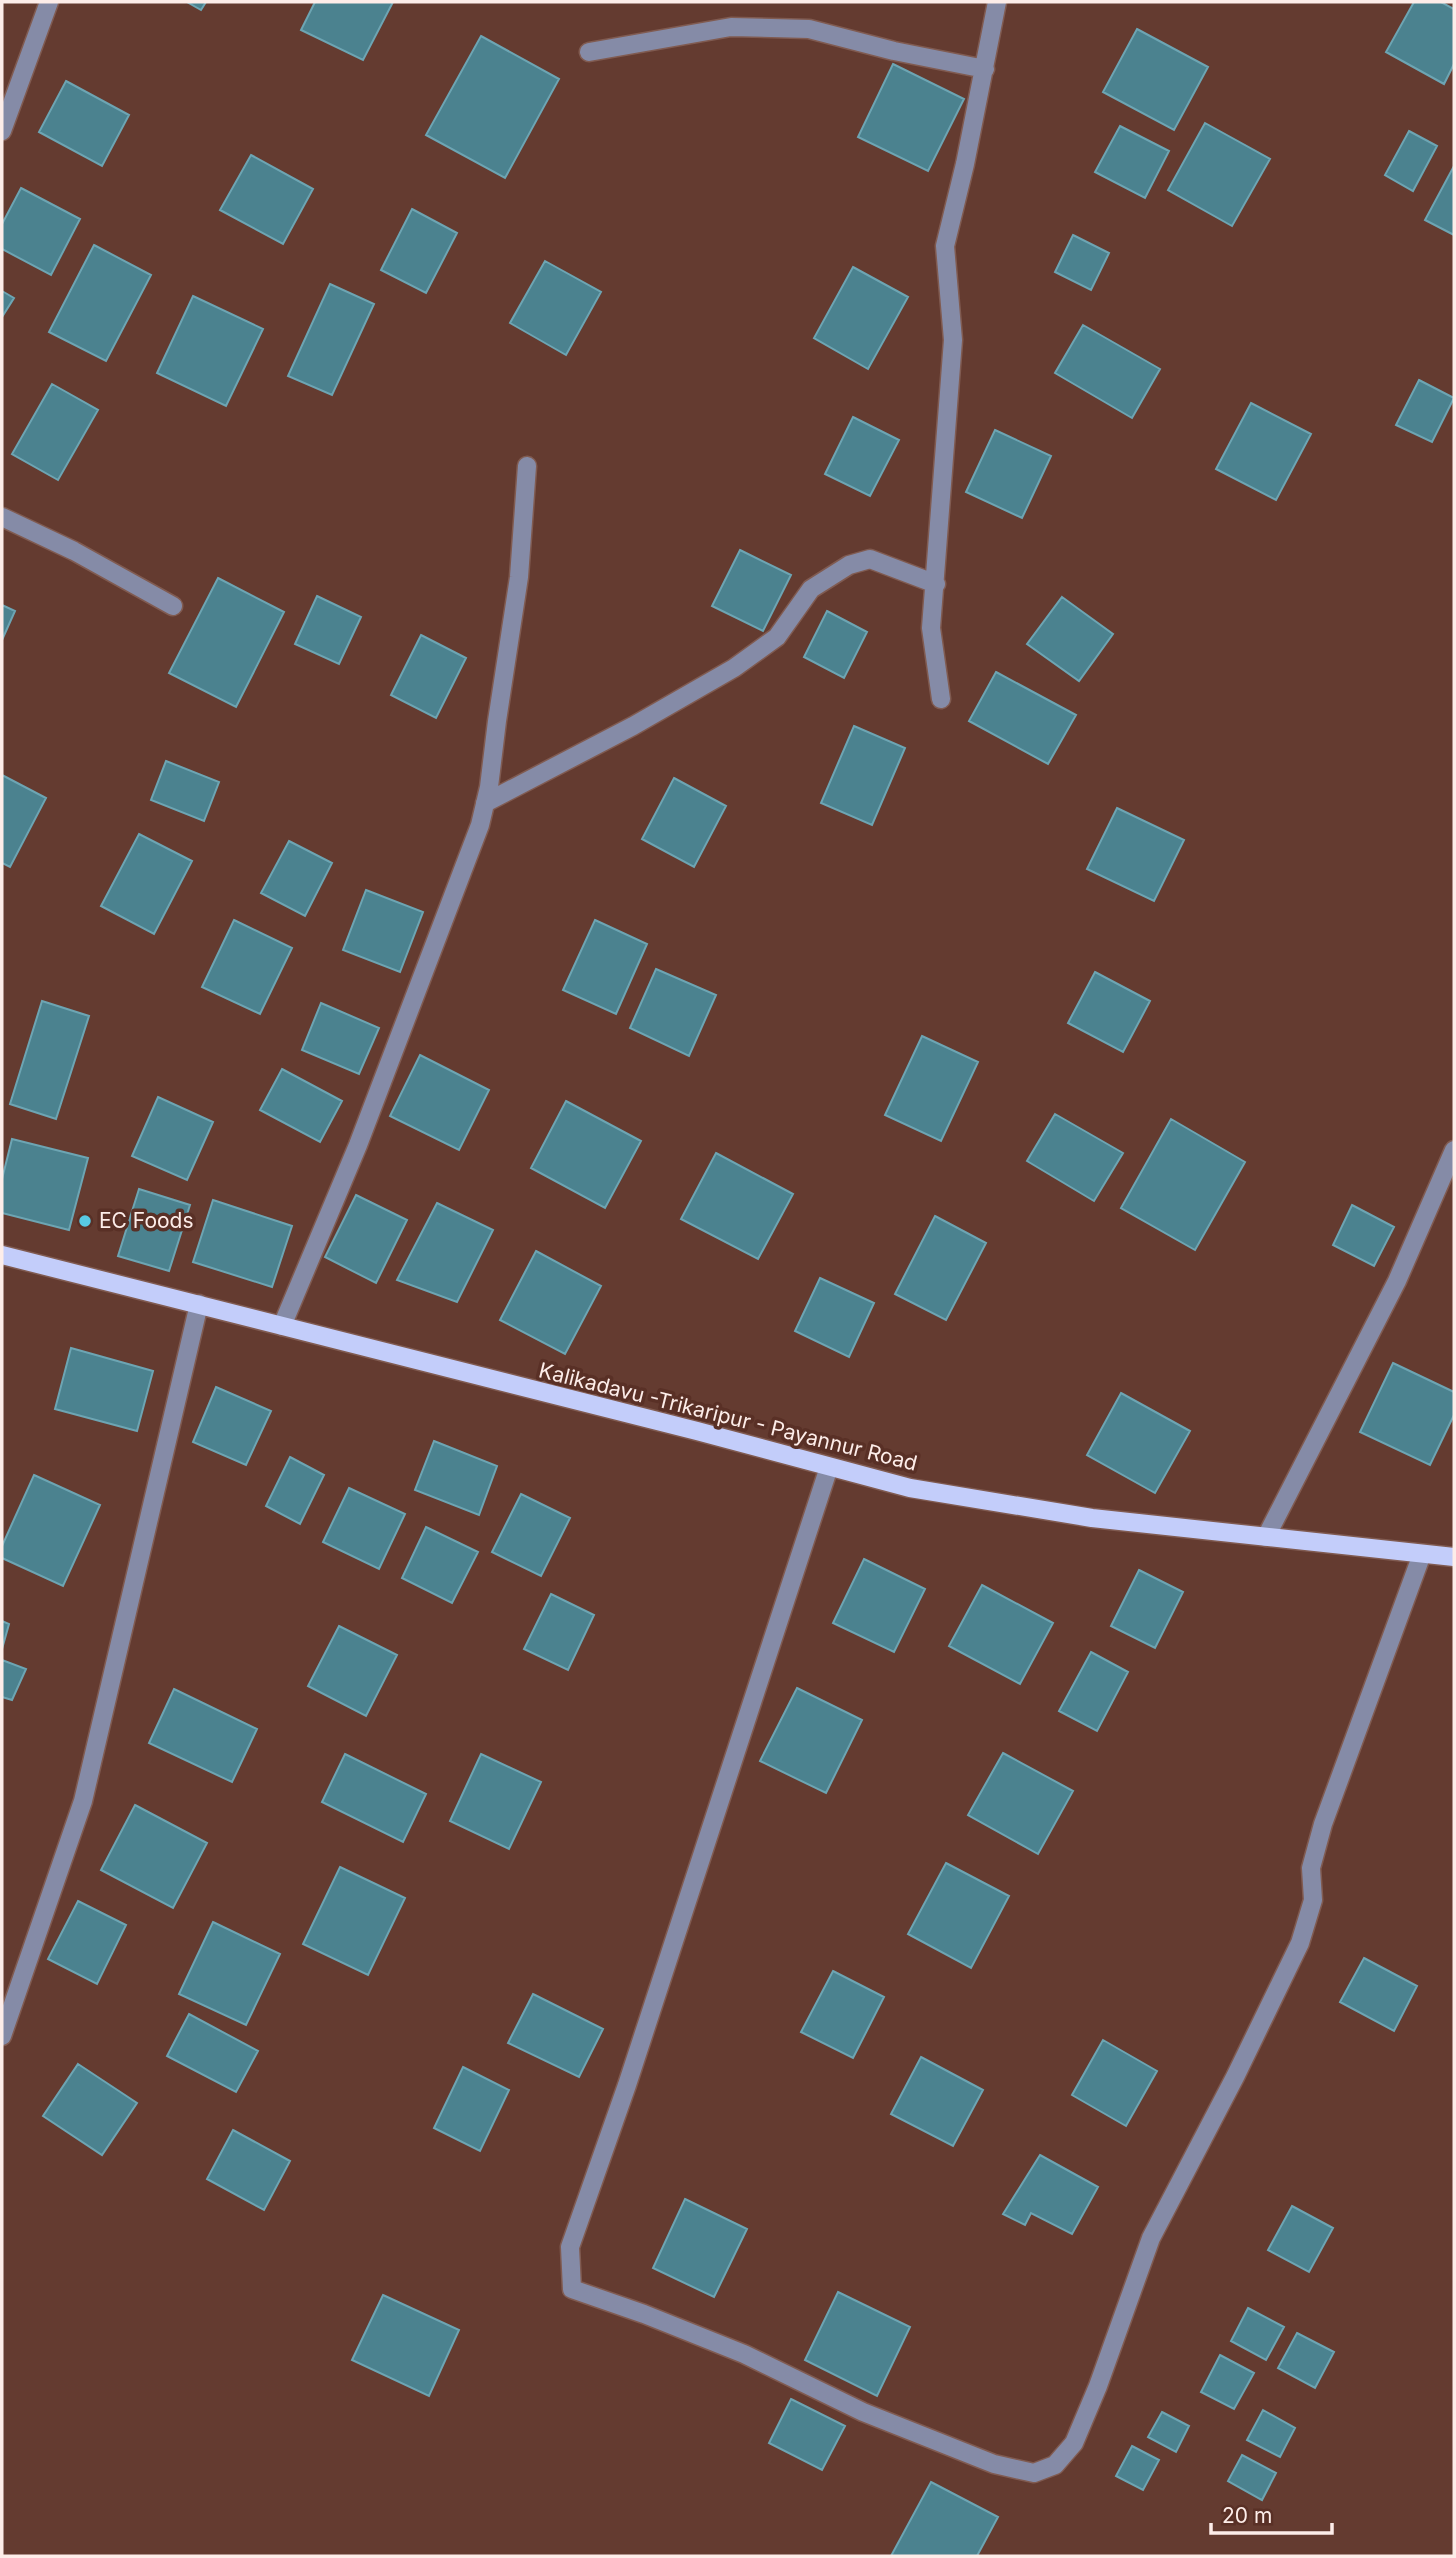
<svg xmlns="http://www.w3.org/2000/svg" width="1456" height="2558" font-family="Inter,sans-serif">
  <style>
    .building { fill: #4b828f; stroke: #6da5b3; stroke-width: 2 }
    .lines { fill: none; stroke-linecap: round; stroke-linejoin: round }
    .minor-casing { stroke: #805b51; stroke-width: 21 }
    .major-casing { stroke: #805b51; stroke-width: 21 }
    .minor { stroke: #858ba7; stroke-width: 18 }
    .major { stroke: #c3cdfa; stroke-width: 18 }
    .poi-dot { fill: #58c9e3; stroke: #593026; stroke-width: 2.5 }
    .labels { text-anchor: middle; stroke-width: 7; stroke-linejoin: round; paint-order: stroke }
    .poi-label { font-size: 21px; fill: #fdede9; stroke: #593026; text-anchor: start }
    .street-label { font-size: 21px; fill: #fdede9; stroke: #593026 }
  </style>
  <rect width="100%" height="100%" fill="#643b30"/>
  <path class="building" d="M187,2h19l-5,8z
    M315,2h78l-30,58 -62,-30z
    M1414,2h27l13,7v55l-10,20 -58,-32z
    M1137,29l71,38 -34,63 -71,-38z
    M481,36l78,43 -54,99 -79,-43z
    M893,64l71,35 -36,72 -70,-34z
    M66,81l63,34 -27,51 -63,-34z
    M1205,123l65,36 -38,67 -64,-36z
    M1120,126l49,25 -24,47 -50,-26z
    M1409,131l28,15 -24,45 -28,-16z
    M251,155l62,34 -30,55 -63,-34z
    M1454,166v69l-29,-15z
    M21,188l59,31 -29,56 -49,-26v-25z
    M412,209l45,24 -31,60 -45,-23z
    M1073,235l36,18 -18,37 -36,-18z
    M94,245l57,30 -45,86 -57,-29z
    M545,261l56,31 -35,63 -56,-32z
    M853,267l55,30 -40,72 -54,-31z
    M330,284l44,20 -42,91 -44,-19z
    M2,291l12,7 -12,19z
    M193,296l70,33 -37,77 -69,-33z
    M1083,325l77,44 -28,49 -77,-45z
    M1419,380l35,18 -22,44 -36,-17z
    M52,384l46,26 -40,70 -46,-26z
    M1251,403l60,31 -35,66 -60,-31z
    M853,417l46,23 -29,56 -45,-22z
    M995,430l56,26 -29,62 -56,-26z
    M740,550l51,25 -28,56 -51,-25z
    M218,578l66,34 -48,95 -67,-34z
    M317,596l44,21 -22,47 -44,-20z
    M1062,597l51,37 -34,47 -52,-37z
    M2,605l13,6 -13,29z
    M827,611l40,21 -23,46 -40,-21z
    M421,635l45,23 -30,60 -45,-23z
    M996,672l80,43 -28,49 -79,-43z
    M854,726l51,22 -33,77 -51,-22z
    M166,761l53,21 -15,39 -53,-21z
    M2,775l44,23 -36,69 -8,-4z
    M674,778l52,28 -32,61 -52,-28z
    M1117,808l67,32 -30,61 -67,-32z
    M139,834l53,27 -38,73 -53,-28z
    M289,841l43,22 -27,53 -44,-23z
    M366,890l57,22 -23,60 -57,-22z
    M234,920l58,28 -32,66 -58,-27z
    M595,920l52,24 -31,70 -53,-24z
    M656,969l60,26 -27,61 -59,-28z
    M1095,972l55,29 -27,51 -55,-29z
    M42,1001l47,15 -33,103 -46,-15z
    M321,1003l58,25 -20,46 -57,-24z
    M922,1036l56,26 -37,79 -56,-26z
    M420,1055l69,35 -30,60 -69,-34z
    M282,1069l60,32 -22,41 -60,-32z
    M158,1097l55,25 -26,58 -55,-24z
    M566,1101l75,40 -36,67 -74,-40z
    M1055,1114l68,39 -29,48 -67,-40z
    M1171,1119l74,43 -50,88 -74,-42z
    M12,1139l76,19 -19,72 -67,-17v-34z
    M716,1153l77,41 -35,65 -77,-40z
    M139,1189l51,16 -21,66 -51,-15z
    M356,1195l51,25 -31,63 -51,-26z
    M213,1200l79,26 -20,61 -79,-25z
    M437,1203l56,27 -36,72 -60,-22z
    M1352,1205l42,22 -20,39 -41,-21z
    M935,1216l51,27 -40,77 -51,-26z
    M536,1251l65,35 -36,68 -65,-34z
    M820,1278l54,25 -25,54 -54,-26z
    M71,1348l82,23 -16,60 -82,-22z
    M1393,1363l61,29v23l-24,50 -70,-33z
    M216,1387l55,24 -25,54 -53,-23z
    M1121,1393l69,38 -35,62 -68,-38z
    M434,1441l63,25 -18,49 -64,-25z
    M290,1457l34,18 -24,49 -34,-18z
    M34,1475l66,30 -37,81 -61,-28v-12z
    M349,1488l56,26 -26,55 -56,-27z
    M521,1494l49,24 -29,58 -49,-24z
    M426,1527l52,25 -26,51 -50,-25z
    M864,1559l61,30 -31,63 -61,-29z
    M1139,1570l44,22 -28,56 -44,-22z
    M982,1585l71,38 -33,61 -71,-38z
    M551,1594l43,21 -26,55 -44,-21z
    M2,1621l7,3 -7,25z
    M339,1626l58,29 -31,61 -58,-30z
    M1091,1652l37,20 -31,59 -38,-20z
    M2,1660l24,9 -14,31 -10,-3z
    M797,1688l65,32 -36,73 -66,-32z
    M174,1689l83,40 -25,53 -83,-39z
    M1003,1753l70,38 -35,63 -70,-39z
    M345,1754l81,40 -23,48 -81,-40z
    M481,1754l60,28 -32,67 -59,-28z
    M135,1805l72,38 -34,65 -72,-38z
    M946,1863l63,33 -38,72 -63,-34z
    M340,1867l65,31 -37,77 -65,-31z
    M78,1901l48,24 -29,59 -49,-25z
    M213,1922l67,32 -34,71 -67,-31z
    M1364,1958l53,28 -23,45 -54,-29z
    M833,1971l51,26 -31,61 -52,-26z
    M533,1994l70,35 -24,48 -71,-34z
    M189,2014l69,37 -22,41 -69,-36z
    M1103,2040l54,31 -31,55 -54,-31z
    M921,2057l62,33 -30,56 -62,-32z
    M78,2064l59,39 -35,52 -59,-39z
    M463,2067l46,23 -29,61 -46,-23z
    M233,2130l57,31 -26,49 -57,-31z
    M1040,2155l58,32 -26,47 -41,-21 -6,12 -22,-11z
    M685,2199l62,30 -33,68 -61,-29z
    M1292,2206l41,22 -24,44 -41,-22z
    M838,2292l72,35 -33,69 -72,-36z
    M383,2295l76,35 -30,66 -77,-36z
    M1248,2308l36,19 -18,33 -35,-19z
    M1297,2333l37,19 -19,36 -37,-20z
    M1220,2355l34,18 -20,36 -33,-17z
    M791,2399l54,27 -23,44 -53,-27z
    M1263,2410l32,18 -15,29 -33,-17z
    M1162,2412l27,14 -13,26 -28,-15z
    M1132,2446l27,14 -16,30 -27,-14z
    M1242,2455l34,18 -14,27 -34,-19z
    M931,2482l67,35 -21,39h-86z"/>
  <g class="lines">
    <defs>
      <path id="minor" d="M589,52l142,-25 78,2 85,22 91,18
        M2,131l47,-129
        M2,517l72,34 99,55
        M941,699l-10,-71 22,-288 -8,-94 20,-82 32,-162
        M485,803l148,-77 101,-58 43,-31 34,-48 38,-24 21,-6 66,25
        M282,1326l76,-181 122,-320 9,-38 8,-66 22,-144 8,-111
        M829,1467l-202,618 -57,162 2,42 72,25 100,40 119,58 131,52 40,9 21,-8 19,-22 24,-57 53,-148 84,-161 65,-134 13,-43 -2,-32 12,-44 99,-270
        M1266,1537l131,-256 57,-131
        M2,2036l81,-235 116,-497"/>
      <path id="major" d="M2,1255l695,176 213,57 182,30 362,39"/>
    </defs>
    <use href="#minor" class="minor-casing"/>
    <use href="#major" class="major-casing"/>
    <use href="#minor" class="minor"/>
    <use href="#major" class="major"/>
  </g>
  <circle class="poi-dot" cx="85" cy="1221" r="7"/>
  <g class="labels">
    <g class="poi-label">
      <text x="99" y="1228">EC Foods</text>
    </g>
    <g class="street-label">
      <text transform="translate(728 1417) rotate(14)" y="7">Kalikadavu -Trikaripur - Payannur Road</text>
    </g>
  </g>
  <rect width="1456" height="2558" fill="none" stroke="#fdede9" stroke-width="7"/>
  <path d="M1211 2523v10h121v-10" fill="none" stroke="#fdede9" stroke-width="3.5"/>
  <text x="1222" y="2523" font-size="21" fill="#fdede9" stroke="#593026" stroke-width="5" paint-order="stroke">20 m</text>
</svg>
